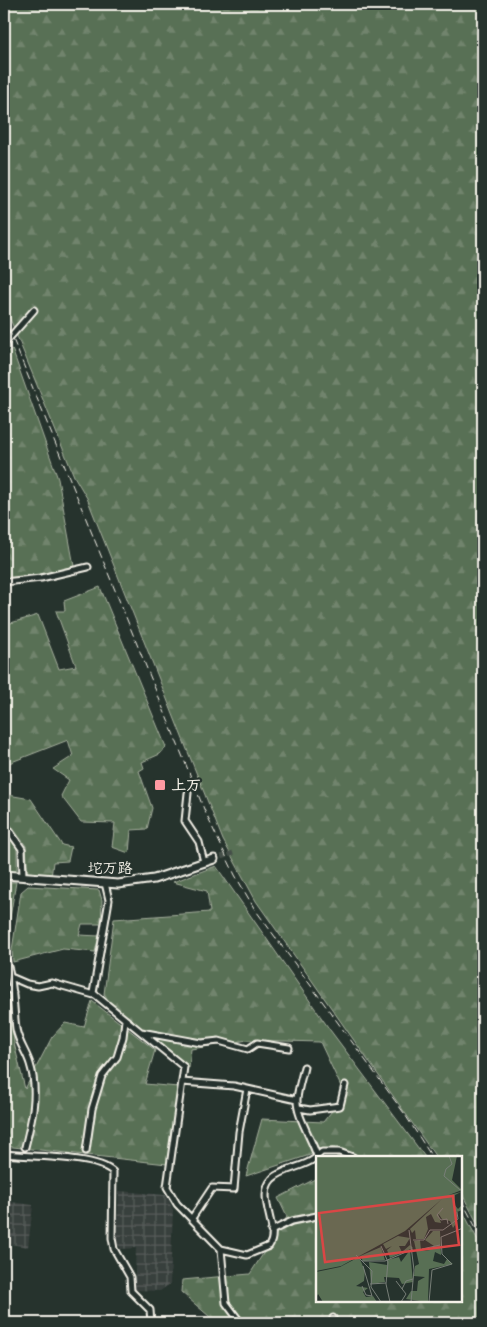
<svg xmlns="http://www.w3.org/2000/svg" width="487" height="1327" font-family="Mali,'LXGW WenKai TC',sans-serif">
  <style>
    .industrial { fill: url(#industrial-grid) }
    .forest { fill: url(#forest-firs); stroke: #a6b09e }
    .lines { fill: none; stroke-linecap: round; stroke-linejoin: round }
    .street-tunnel { stroke: #455049; stroke-width: 5; stroke-dasharray: 5 2.5; stroke-linecap: butt }
    .street-casing { stroke: #f4f1e8; stroke-width: 9 }
    .secondary-casing { stroke: #f4f1e8; stroke-width: 11 }
    .street { stroke: #26332d; stroke-width: 5 }
    .secondary { stroke: #26332d; stroke-width: 7 }
    .rail { stroke: #f4f1e8; stroke-width: 1; stroke-dasharray: 8 4; stroke-linecap: butt }
    .poi-dot { fill: #ff9aa2; stroke: #26332d; stroke-width: 2 }
    .labels { text-anchor: middle; stroke-width: 4.5; stroke-linejoin: round; paint-order: stroke }
    .poi-label { font-size: 15px; font-weight: bold; fill: #f4f1e8; stroke: #26332d; text-anchor: start }
    .street-label { font-size: 15px; fill: #f4f1e8; stroke: #26332d }
    .inset-road { fill: none; stroke: #787f78; stroke-width: 1 }
    .view { fill: #da4645; fill-opacity: 0.15; stroke: #da4645; stroke-width: 2.5 }
    .inset-edge { fill: none; stroke: #f4f1e8; stroke-width: 2.5 }
  </style>
  <defs>
    <pattern id="industrial-grid" width="8" height="8" patternUnits="userSpaceOnUse" patternTransform="scale(1.25)"><rect width="8" height="8" fill="#39403e"/><path d="M0 4h8M4 0v8" fill="none" stroke="#565c5a"/></pattern>
    <pattern id="forest-firs" width="22" height="20" patternUnits="userSpaceOnUse" patternTransform="scale(1.25)"><rect width="22" height="20" fill="#586f54"/><path d="M5 1l3.5 6h-7zM16 11l3.5 6h-7z" fill="#71846d"/></pattern>
  </defs>
  <rect width="100%" height="100%" fill="#26332d"/>
  <filter id="ink" filterUnits="userSpaceOnUse"><feTurbulence type="fractalNoise" baseFrequency=".02" numOctaves="2"/><feDisplacementMap in="SourceGraphic" scale="10" xChannelSelector="R" yChannelSelector="G"/><feConvolveMatrix kernelMatrix="1 2 1 2 8 2 1 2 1" color-interpolation-filters="sRGB"/></filter>
  <g filter="url(#ink)">
    <path class="industrial" d="M119,1191l47,4 7,15 -3,74 -10,7 -25,-1 1,-42 -15,1 -5,-7z
      M4,1201l29,4 -5,42 -24,-4z"/>
    <path class="forest" d="M4,4h479v1230l-22,-42v-35h-25l-180,-256 -33,-61 -136,-342 -13,-22 -70,-172z
      M12,349l46,130 16,87 -31,8 -39,5v-225z
      M100,587l66,160 -6,7 -18,8 2,6 -5,3 13,37 -5,21 -16,1 -2,23 -17,-6 3,-24 -34,-1 -20,-26 8,-16 -16,-11 20,-13 -5,-16 -59,23 -1,32 23,4 31,46 9,2 -3,14 -15,1 -2,16 -23,-3 -2,-29 -22,-30v-191l34,-10 21,54 17,-3 -20,-55h9l-1,-10z
      M4,832l13,16v26l-13,-1z
      M216,866l114,164 95,127h-88l-3,-10 -88,29 16,-57 61,3 22,-27 -25,-53 -72,-2 -57,9 -2,19 -76,-61 -9,-13 10,-75 96,-7 -3,-21 -34,-9z
      M4,882h12l-12,71z
      M28,886l71,4 3,10 -1,24h-19l-3,11 20,1 -4,16 -32,-3 -50,13 -1,-12 9,-58z
      M7,992l5,5 2,46 11,46 27,-52 13,-14 19,4 8,-26 63,49 -10,34 33,3 -11,77 -163,-18v-153z
      M317,1178v123h144v-93l22,42v73h-266l-36,-31 1,-12 68,-6 37,-57 -9,-19z"/>
    <g class="lines">
      <path class="street-tunnel" d="M214,859l20,-6"/>
      <defs>
        <path id="street" d="M4,344l30,-34
          M4,582l37,-4 47,-11
          M188,793l-3,28 14,21 5,20
          M4,823l18,26 1,27
          M105,883l4,17 -16,93 91,74 -17,120 10,17 44,45 5,54 15,20
          M6,960c8,23 7,45 10,69 3,15 10,22 14,35 9,28 2,55 -5,83
          M13,978l14,6 11,2 14,-3 42,12
          M4,986l9,6
          M141,1032l60,11 18,-2 29,8 9,-6 32,5
          M304,1067c-2,10 -6,21 -7,32 -1,17 15,40 20,57
          M182,1082l52,4 63,14
          M299,1108l11,2 30,-4 5,-21
          M86,1151l6,-42 10,-33 15,-19 6,-20 2,-17
          M4,1154c25,3 92,1 109,18l-1,66 2,11 16,28 1,14 19,19 1,13
          M192,1218l20,-30 22,1 5,-57 8,-43
          M271,1231l21,-10 25,-5
          M221,1249l26,6 22,-9c12,-17 -14,-49 3,-67 11,-11 30,-11 42,-20 3,-2 5,-5 8,-7h17l14,5
          M332,1323l1,-5"/>
        <path id="secondary" d="M4,875l114,9 36,-5 60,-20"/>
      </defs>
      <use href="#street" class="street-casing"/>
      <use href="#secondary" class="secondary-casing"/>
      <use href="#street" class="street"/>
      <use href="#secondary" class="secondary"/>
      <path class="rail" d="M4,317l202,497 29,61 19,33 150,205 28,44
        M461,1199l22,42"/>
    </g>
  </g>
  <rect class="poi-dot" x="154" y="779" width="12" height="12" rx="2.5"/>
  <g class="labels">
    <g class="poi-label">
      <text x="171" y="790">上万</text>
    </g>
    <g class="street-label">
      <text x="110" y="873">坨万路</text>
    </g>
  </g>
  <g transform="translate(316 1156)">
    <rect width="146" height="146" fill="#26332d"/>
    <path d="M0,0h141l-5,24 10,10 -13,5 12,-3 -6,3 -1,9 4,5 4,-4v5l-5,2v10l-4,6 -3,-7 -8,-2 -4,-6 3,10 -6,-1 -4,-8 -5,3 2,12 -4,10h-8l-1,-9 -3,3 -2,-4 32,-30 -37,32 -64,35 -25,5zM117,75h7l1,24 -6,-3 -2,9 11,3 3,-5 6,5 -24,5 -1,33 -22,-3 5,-8h6l1,-10 7,-4 -11,-1 1,-10 4,-2 -5,-23 6,-1 1,10 9,1 -4,-1 8,-4 -9,-6zM82,80l12,2 -5,8h-6l3,6 8,-7 3,3 -23,10 -3,-8 5,-4 -6,3 -3,-5zM65,91l4,13 -22,1 -3,-5zM94,94l3,32 -11,2 -3,-6 -15,-1 1,5 -14,2 -2,-22 18,3v-5l12,-3 2,5zM43,101l6,14 -1,10 -8,5 12,2 -5,4 3,5 7,-1 4,6h-54l-5,-8 -2,4v-26l24,-5z" fill="#586f54"/>
    <path class="inset-road" d="M133,0l3,8 -6,5 -2,7 16,14M127,52l-6,7 4,5 6,-1 1,5M93,74l5,40 -3,32M97,84h11l6,-10h13l15,-11 -1,-7M65,90l7,16 -2,22 4,18M106,93l18,-4M40,99l16,16 -1,16 10,15M46,105h23l28,-12M80,125l10,13 -5,8M54,128l16,-1M46,130l4,9 6,1 -9,-30M86,133l4,-8 7,-2M113,146l3,-32 20,-6 -10,-10 -1,-17 22,-9"/>
    <path class="view" d="M137,40l6,49 -134,17 -6,-49z"/>
    <rect width="146" height="146" class="inset-edge"/>
  </g>
  <rect width="487" height="1327" fill="none" stroke="#26332d" stroke-width="20"/>
  <rect x="10" y="10" width="467" height="1307" fill="none" stroke="#f4f1e8" stroke-width="2" filter="url(#ink)"/>
</svg>
